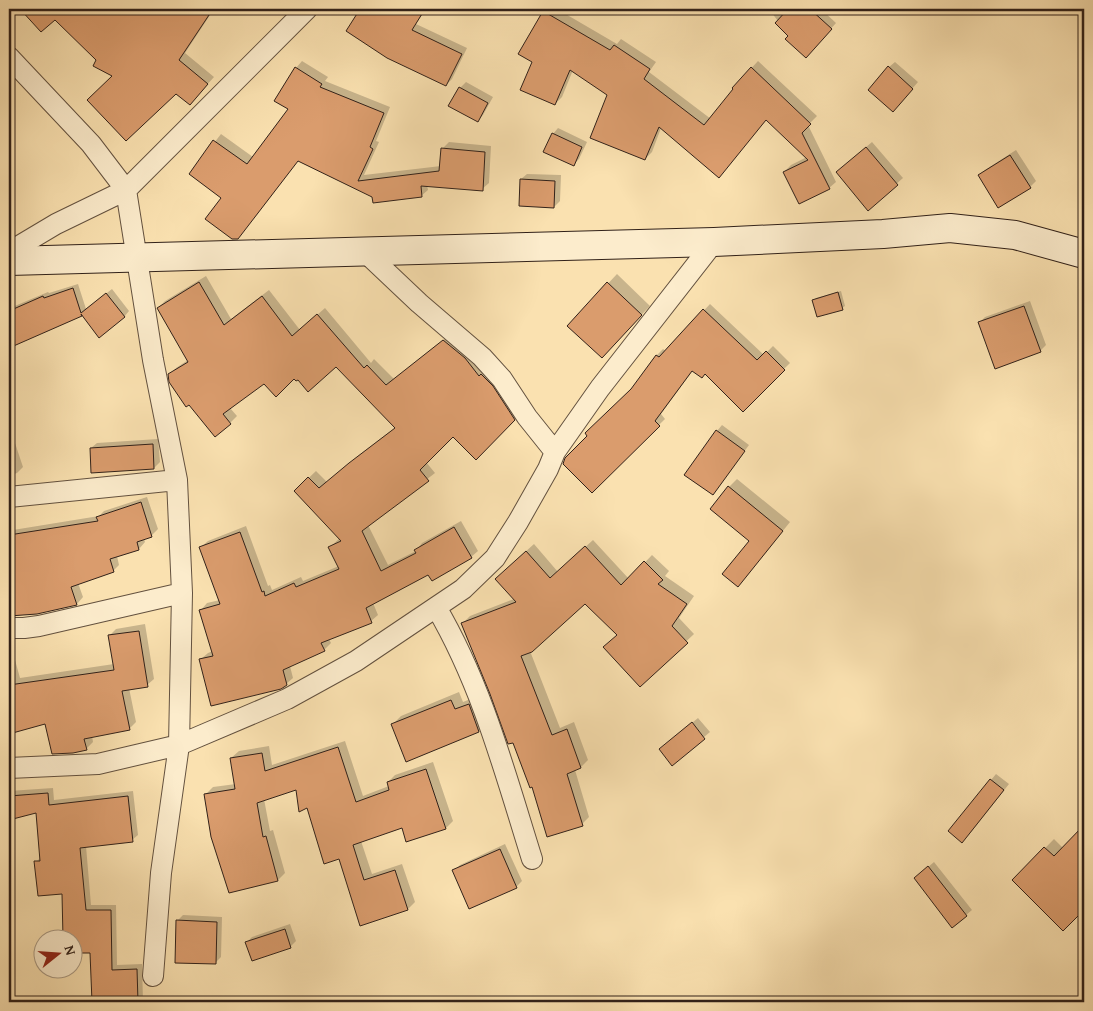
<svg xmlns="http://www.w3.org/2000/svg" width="1093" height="1011" font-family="'Gentium Book Plus',serif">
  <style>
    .shadow { fill: #0003 }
    .building { fill: #da9c6d; stroke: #312119 }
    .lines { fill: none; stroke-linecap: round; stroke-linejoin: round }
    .street-casing { stroke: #63513f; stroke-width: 22 }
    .secondary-casing { stroke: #312119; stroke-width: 30 }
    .street { stroke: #fceccc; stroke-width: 20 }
    .secondary { stroke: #fceccc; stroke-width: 28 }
  </style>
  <rect width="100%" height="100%" fill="#fae1b0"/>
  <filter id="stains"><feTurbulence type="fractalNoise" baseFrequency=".004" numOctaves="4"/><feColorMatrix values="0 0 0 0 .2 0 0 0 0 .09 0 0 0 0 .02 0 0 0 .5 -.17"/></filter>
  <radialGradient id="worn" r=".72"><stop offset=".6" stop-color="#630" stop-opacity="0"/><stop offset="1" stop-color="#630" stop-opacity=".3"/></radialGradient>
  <path class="shadow" d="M21,9h193l-29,44 29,24 -17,19 -83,-20 -59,-58 -14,13z
    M361,9h65l-10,15 51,24 -15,31 -6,6 -99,-54z
    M547,9h10l60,35 4,-5 35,23 -7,10 62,47 24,-30 -2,-1 25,-27 59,55 -9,9 28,57 -7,6 -45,-16 7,-7 16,-8 -40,-38 -42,50 -64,-41 -9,24 -7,7 -37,-64 -35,-25 -11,27 -7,7 -22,-43 11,-49z
    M769,9h52l15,14 -25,28 -22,-15z
    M302,61l26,16 -3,4 65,26 -14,34 3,1 -15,33 77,-9 1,-17 7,-7 42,4 -2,37 -7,6 -55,-4 1,5 -7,6h-48l-75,-36 -60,78 -15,-40 -33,-24 31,-40 32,23 37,-48 6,-41z
    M895,62l23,20 -20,23 -9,-38z
    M466,82l27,15 -10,18 -5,6 -28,-15 10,-18z
    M558,128l29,14 -8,17 -6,6 -20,-31z
    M872,142l31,36 -35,31 -25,-42z
    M1016,150l20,31 -6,6 -51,-12 6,-5z
    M527,174l34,1 -1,26 -6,6 -33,-28z
    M617,274l33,32 -40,42 -41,-23z
    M206,276l25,43 38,-29 31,40 25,-22 46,55 3,-4 20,20 57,-45 70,79 -45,45 -23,-23 -27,27 9,11 -67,52 20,40 28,-14 6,-8 39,-22 17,30 -7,6 -42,16 -56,30 5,12 -7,6 -42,18 2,4 -7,7 -34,16 3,12 -7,6 -85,-25 7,-6 5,-2 -12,-41 6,-7 13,-3 -19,-53 7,-6 38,-15 22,60 2,-1 2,5 29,-13 2,4 36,-15 -9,-19 10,-9 -45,-47 21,-20 11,11 31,-26 38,-29 -60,-62 -38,13 -4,-1 -30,5 -34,26 7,8 -7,7 -61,-48 7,-7 12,-8 -30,-52 7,-7z
    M78,284l8,25 26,-20 17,22 -5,6 -42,-4 -73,34v-42l1,3 38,-16 1,1z
    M841,291l4,15 -3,2 -28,-8 2,-2z
    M1030,301l16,44 -6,6 -61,-28 6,-6z
    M710,304l54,51 9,-9 17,17 -47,47 -37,-37 -13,-3 -32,44 4,5 -73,72 41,-102 24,-34 6,-6 3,2z
    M9,425l14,42 -6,6 -8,3z
    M722,425l27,20 -36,49 4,-63z
    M158,439l2,23 -6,6 -63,-20 6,-5z
    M737,479l53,43 -44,55 5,-36 -22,-54z
    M147,497l11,32 -7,7 -7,2 1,4 -6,7 -22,7 2,9 -6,6 -35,12 5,14 -6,7 -54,11 -3,-5 -11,3v-79l4,-4 86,-14 5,-5z
    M593,540l36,39 23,-24 17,16 -4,5 29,20 -15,22 15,16 -54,51 -22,-51 -33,-31 -55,48 30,77 14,-6 14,38 -7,7 -6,3 14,47 -7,7 -50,-38 -70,-162 8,-8 44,-17 -10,-28 30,-27 24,28z
    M145,624l9,55 -7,6 -18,3 7,34 -7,7 -37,7 1,6 -7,7 -40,-27 -37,11v-71l6,-2 5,18 94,-14 -5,-28 7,-7z
    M459,692l4,10 15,-6 9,26 -8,9 -87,-6 9,-9z
    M698,718l12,14 -38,32 -6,-20z
    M345,741l18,55 26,-10 -1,-4 7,-7 38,-13 20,59 -7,7 -43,-1 -42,14 11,33 30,-10 13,38 -7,7 -47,16 -22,-67 -42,-70 -33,11 6,32 3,-1 12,43 -7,7 -73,-85 8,-8 23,-3 -5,-26 8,-7 30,-5 3,19z
    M996,774l13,10 -41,52 23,-56z
    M53,788l1,12 79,-9 5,44 -6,5 -46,6 5,59h25l1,60 25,-1 1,38h-50l-1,-50 -20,-14h-7l-1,-45 -28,-31 5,-5 -3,-45 -29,7v-28z
    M1084,827v81l-21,21 -49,-49 40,-41 9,9z
    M505,844l17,37 -6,6 -62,-16 6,-6z
    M934,862l38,48 -6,5 -45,-42z
    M183,915l39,2 -1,40 -6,6 -38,-42z
    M290,924l6,17 -6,6 -43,-5 5,-5z"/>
  <path class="building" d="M20,9h193l-34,51 29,24 -18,21 -14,-11 -50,47 -39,-41 25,-24 -19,-10 3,-6 -41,-40 -14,12z
    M360,9h65l-13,21 50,24 -16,32 -59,-28 -41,-27z
    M788,9h22l22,20 -26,29 -21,-19 3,-3 -13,-13z
    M543,11l67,39 4,-5 36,24 -6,10 60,46 29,-36 -1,-1 19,-21 60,57 -9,9 28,56 -31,15 -16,-32 25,-12 -42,-40 -47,58 -60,-51 -14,33 -55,-22 17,-43 -37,-25 -15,35 -35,-15 12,-28 -14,-8z
    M888,66l25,23 -20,23 -25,-22z
    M295,67l27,17 -2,3 64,26 -14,34 3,2 -15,32 81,-10 2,-23 44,4 -2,39 -62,-5 1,11 -49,6 -1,-6 -74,-36 -60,78h-6l-27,-20 16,-21 -32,-24 24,-34 34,24 41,-55 -14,-8z
    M459,87l29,16 -10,19 -30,-16z
    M552,133l30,14 -8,19 -31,-14z
    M866,147l32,38 -30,26 -32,-39z
    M1010,155l21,33 -33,20 -20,-33z
    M520,179l35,2 -1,27 -35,-2z
    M199,282l25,43 38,-29 30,40 25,-22 47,54 3,-3 19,20 57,-45 22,18 14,18 2,-2 12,12 22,34 -39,40 -23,-23 -33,33 9,11 -67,50 19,40 35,-18 -2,-3 40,-23 18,31 -40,23 -4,-6 -62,33 6,15 -51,20 4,8 -42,19 4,15 -6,4 -70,17 -12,-47 14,-3 -14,-46 21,-6 -21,-57 41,-15 22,60 2,-1 1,5 29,-13 2,4 43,-18 -11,-22 13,-6 -47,-50 14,-14 11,11 30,-25 46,-35 -59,-61 -28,25 -10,-12 -2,1 -2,-2 -18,18 -12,-13 -41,30 8,10 -16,13 -26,-32 -3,2 -17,-25 -1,-8 20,-12 -31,-54z
    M607,282l35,33 -40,43 -35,-32z
    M73,288l8,25 25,-20 19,24 -26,21 -18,-24 1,2 -73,32v-37l34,-15 1,2z
    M838,292l5,18 -26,7 -5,-17z
    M1024,306l17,46 -46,17 -17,-47z
    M703,309l54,51 9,-9 19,19 -42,42 -38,-38 -3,4 -10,-7 -37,50 5,5 -68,67 -29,-29 2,-6 22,-22 -2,-3 46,-44 25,-34 3,2z
    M716,430l29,21 -32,44 -29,-20z
    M153,444l1,25 -63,4 -1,-25z
    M728,486l55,45 -45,56 -16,-13 27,-33 -39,-32z
    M141,502l11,35 -15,5 2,8 -29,9 4,13 -43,15 6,18 -40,9 -28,2v-20l5,-1 -5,-34v-26l89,-14 -2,-4z
    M585,546l36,39 23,-24 19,19 -5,4 29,20 -15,22 16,17 -48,44 -37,-40 14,-12 -32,-31 -53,48 -11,4 31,79 15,-6 14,39 -14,6 16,52 -36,11 -15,-50 -2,1 -17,-45 -5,1 -18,-50 -29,-71 55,-21 -21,-23 31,-28 24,27z
    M139,631l9,56 -26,4 8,39 -46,9 3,11 -14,3 -21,1 -7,-30 -36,10v-49l105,-15 -6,-35z
    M451,700l4,9 14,-5 10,28 -73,30 -15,-38z
    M692,722l13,17 -33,27 -13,-17z
    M338,747l18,55 33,-12 -2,-8 39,-13 20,60 -40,13 -4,-14 -49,17 11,35 31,-10 13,40 -48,16 -21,-67 -15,5 -17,-56 -8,4 -3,-22 -39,13 6,34 3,-1 12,45 -49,12 -18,-56 -7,-43 31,-5 -5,-31 32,-5 3,18z
    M990,779l14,11 -42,53 -14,-12z
    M48,793l1,12 79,-9 5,46 -53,6 6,62h25l1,60 25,-1 1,33h-46l-2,-49h-18v-15h-9l-1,-44 -24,2 -4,-35h6l-4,-48 -27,7v-24z
    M1084,825v85l-21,21 -51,-51 32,-33 10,9z
    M500,849l17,39 -48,21 -17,-39z
    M928,866l39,50 -15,12 -38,-50z
    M176,920l41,2 -1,42 -41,-1z
    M285,929l6,19 -39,13 -7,-19z"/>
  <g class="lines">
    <defs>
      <path id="street" d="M9,57l82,87 35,46 27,170 24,120 -168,17
        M9,252l47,-28 70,-34 181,-181
        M555,452l45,-64 114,-146
        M436,607c46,78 69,166 96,252
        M9,628h15l15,-2 143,-33
        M9,768l89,-4 81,-19 108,-46 69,-38 107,-72 32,-31 23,-36 30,-53 7,-17 -28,-35 -25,-38 -20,-22 -63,-54 -56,-53
        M153,976l8,-103 18,-128 3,-152 -5,-113"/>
      <path id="secondary" d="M9,261l705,-19 169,-8 67,-6 65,7 69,19"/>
    </defs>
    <use href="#street" class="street-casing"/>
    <use href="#secondary" class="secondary-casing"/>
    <use href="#street" class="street"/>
    <use href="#secondary" class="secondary"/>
  </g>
  <rect width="1093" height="1011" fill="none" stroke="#fae1b0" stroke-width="30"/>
  <rect x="10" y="10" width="1073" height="991" fill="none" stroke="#312119" stroke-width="2.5"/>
  <rect x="15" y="15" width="1063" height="981" fill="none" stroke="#312119"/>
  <g transform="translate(58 954) rotate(73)"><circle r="24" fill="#fceccc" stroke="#ab9b84"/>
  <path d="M0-4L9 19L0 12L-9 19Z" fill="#8f2418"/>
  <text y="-8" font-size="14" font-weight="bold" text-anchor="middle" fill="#312119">N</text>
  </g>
  <rect width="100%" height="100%" filter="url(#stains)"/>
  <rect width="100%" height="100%" fill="url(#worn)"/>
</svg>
